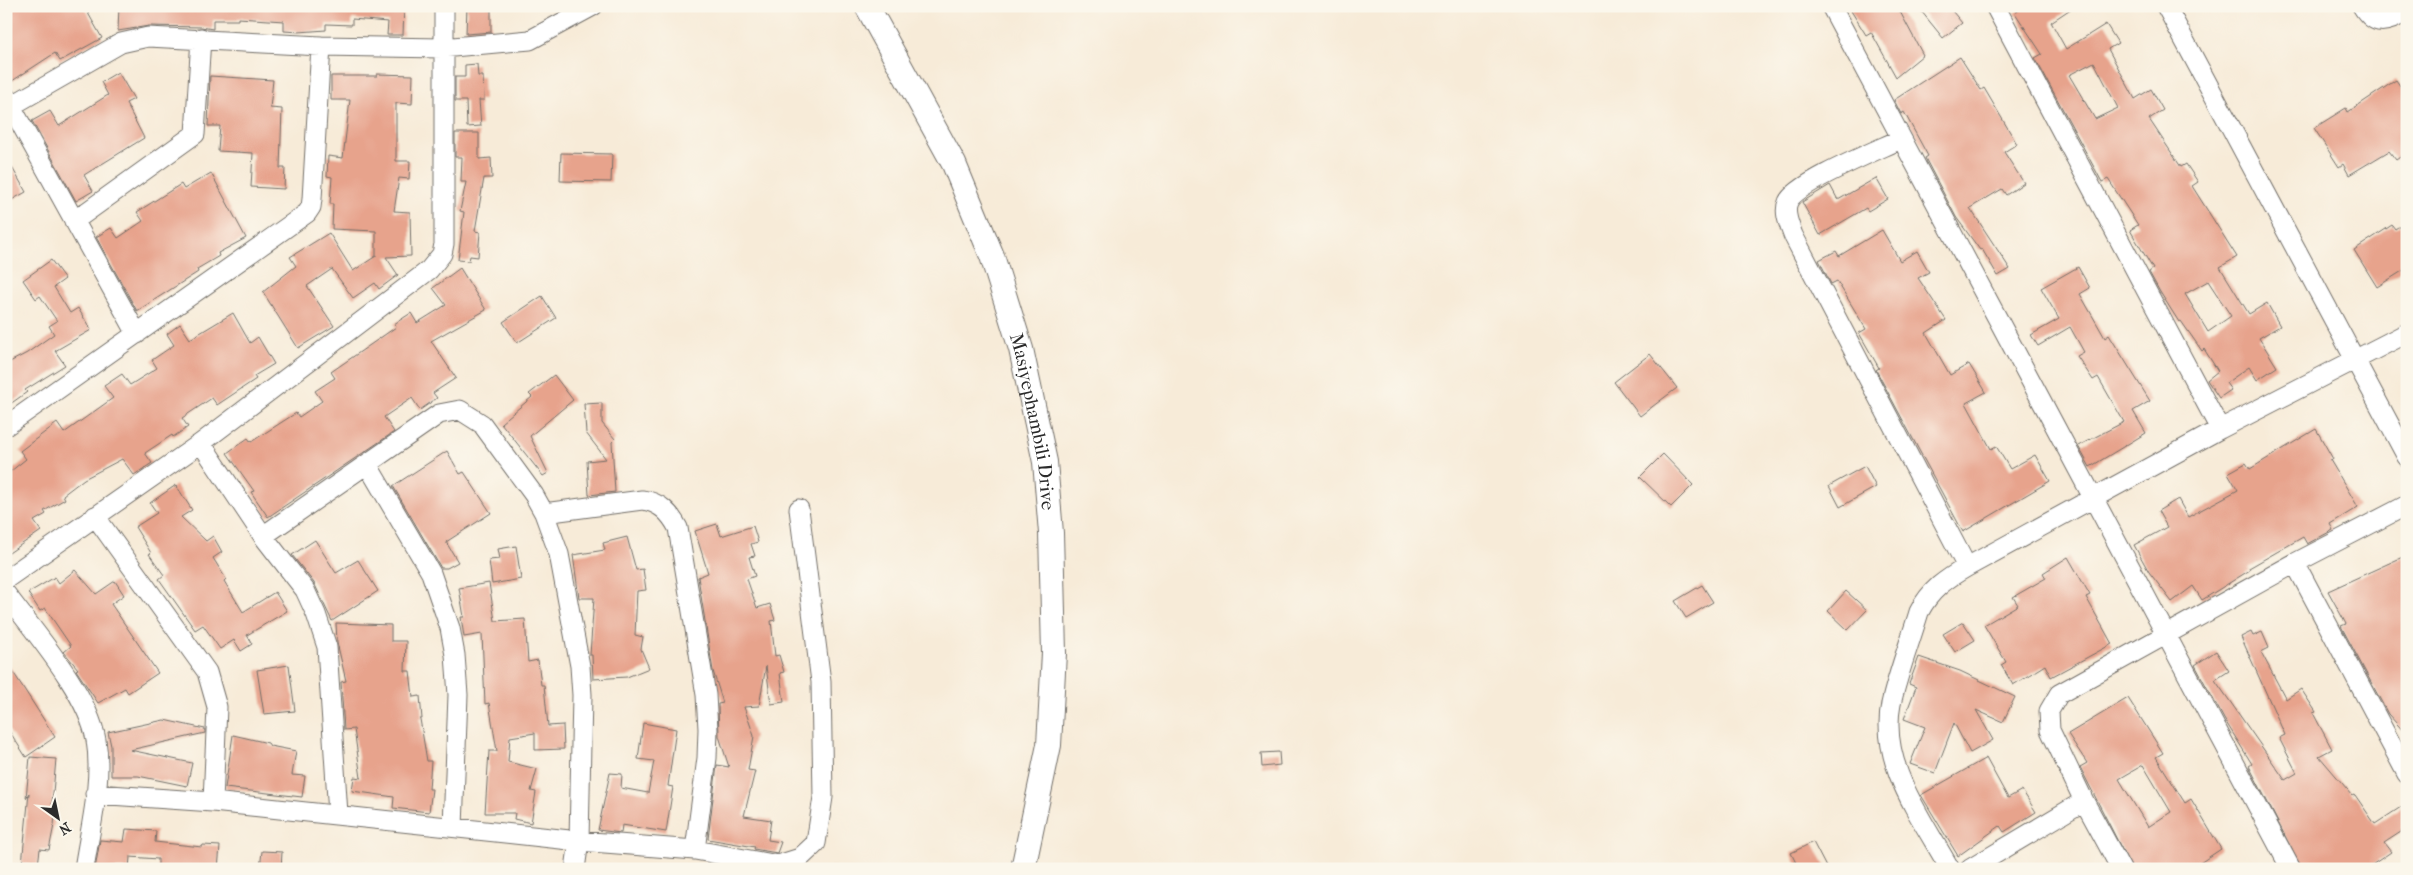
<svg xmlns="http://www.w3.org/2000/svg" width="2413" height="875" font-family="'IM FELL French Canon',serif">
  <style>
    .building { fill: #e7a38c; fill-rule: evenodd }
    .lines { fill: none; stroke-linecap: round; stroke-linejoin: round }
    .minor-casing { stroke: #726e68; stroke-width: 21 }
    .major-casing { stroke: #726e68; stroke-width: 26 }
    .minor { stroke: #fff; stroke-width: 19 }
    .major { stroke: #fff; stroke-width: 24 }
    .labels { text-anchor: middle; stroke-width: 4.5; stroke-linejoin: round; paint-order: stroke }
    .street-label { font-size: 19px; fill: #2b2b2b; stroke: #fbf7ec }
  </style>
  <rect width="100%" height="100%" fill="#fbf7ec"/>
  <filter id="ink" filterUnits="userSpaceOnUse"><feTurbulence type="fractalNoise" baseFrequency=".02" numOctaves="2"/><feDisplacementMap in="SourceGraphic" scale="10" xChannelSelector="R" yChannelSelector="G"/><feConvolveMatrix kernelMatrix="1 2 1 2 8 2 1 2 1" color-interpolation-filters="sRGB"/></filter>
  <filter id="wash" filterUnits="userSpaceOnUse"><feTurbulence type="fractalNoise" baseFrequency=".0096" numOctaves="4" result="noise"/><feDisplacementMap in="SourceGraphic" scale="20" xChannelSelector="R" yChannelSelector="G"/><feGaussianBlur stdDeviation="1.12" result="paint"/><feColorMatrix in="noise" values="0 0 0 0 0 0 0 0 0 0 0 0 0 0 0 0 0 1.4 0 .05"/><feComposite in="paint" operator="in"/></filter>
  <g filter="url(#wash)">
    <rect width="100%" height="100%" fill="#f7ebd8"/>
    <g id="blocks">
      <path class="building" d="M6,6h78l18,32 -42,23 -5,-8 -49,32z
        M119,6h285l-1,29h-16l1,-13 -36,-3v6l-26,-1v6l-27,2 -15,-1v-10l-46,-3v2h-25v9l-12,-2 -52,-1 -31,5z
        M467,6h24v26l-25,2z
        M1848,6h49l26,49 -27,22 -25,-45 -5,3z
        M1917,6h31l14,17 -19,15z
        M2025,6h50l-24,16 15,27 40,-25 12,19 -10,6 27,50 16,-10 12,21 -14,9 32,48 5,-3 12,18 -6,4 45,71 -17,10 29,47 18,-11 13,23 -21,12 18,29 -20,13 -8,-13 -23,16 5,7 -12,8 -12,-18 11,-9 -14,-22 -2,2 -21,-30 -2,1 -19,-30 -11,-20 4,-3 -23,-39 8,-5 -30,-46 -6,3 -67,-124 7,-4 -27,-41zM2094,62l24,46 -23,11 -26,-44zM2208,281l23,35 -23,16 -23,-38z
        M1960,57l21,33 3,-2 33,56 -13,8 20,31 -18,12 -4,-6 -32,19 40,61 -12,7 -16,-27 -2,1 -24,-33 -31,-59 3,-2 -24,-44 -3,2 -7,-14z
        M477,64l1,12h5l1,24h-5l2,26 -14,1 -1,-26h-11v-24h10v-12z
        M118,72l16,27 -8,4 18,35 -60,37 9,16 -17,10 -44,-80 18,-10 9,15 49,-31 -7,-13z
        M377,74l36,1 -1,29 -16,-1v58h14l-1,18 -10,-1 -5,33 16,1 1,44 -25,1 12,18 -19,14 -4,-6 -22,15 -21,-29 -25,17 27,40 -36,22 -35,-56 33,-26 -6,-9 39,-24 24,38 23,-15v-25l-44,-2 1,-25h-3l2,-27 -5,-1 1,-20 15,2 7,-58h-19v-24h46z
        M210,76l63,4 -3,28 12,1 -2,59h5l-1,21 -33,-2 2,-34 -35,-2 2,-25h-12z
        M2396,80l11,16v56l-11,8 -7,-9 -40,24 -6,-11 -4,3 -25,-39 32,-20 2,4z
        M455,133h24v26l12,-1 1,20h-8l-9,53 5,1 -2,25 -8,-1 -1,5 -11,-1 6,-48 -4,-1 6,-29h-5l1,-25h-7z
        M561,153l51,1 -1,28 -51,-1z
        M6,157l20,35 -20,11z
        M211,173l35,65 -28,15 1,3 -22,13 1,3 -61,39 -41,-74 15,-9 7,10 25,-17 -6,-9 44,-28 3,5z
        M1876,178l12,21 -20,12 -2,-3 -46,27 -18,-33 28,-17 8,15z
        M2407,221v47l-30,19 -23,-37 38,-25 3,4z
        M1882,230l18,31 17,-10 12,21 -11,6 28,42 -20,13 24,42 19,-11 17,28 -20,11 25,46 5,-3 14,23 25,-14 15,26 -87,51 -87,-162 3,-2 -20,-35 7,-4 -29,-48 -6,3 -12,-24 17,-9 3,5z
        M51,260l14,19 -11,8 16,26 8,-5 13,22 -36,21 10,14 -40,25 2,2 -21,15v-43l21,-11 27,-19 -5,-8 8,-5 -17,-25 -4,3 -13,-19z
        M2078,267l12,21 -10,6 25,44 4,-3 41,66 -17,10 13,22 -56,34 -12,-21 46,-24 -26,-45 -5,3 -16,-24 7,-4 -14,-25 -32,19 -7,-11 28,-16 -18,-31z
        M460,268l26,42 -55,31 25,37 -23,15 4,5 -17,12 -8,-12 -28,19 10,15 -126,85 -17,-25 3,-1 -27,-38 21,-15 3,4 45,-29 3,4 23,-16 -7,-10 20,-13 -4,-6 65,-45 -2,-3 17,-11 6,10 29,-18 -13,-17z
        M542,296l14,22 -39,25 -14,-21z
        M233,313l17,30 8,-6 16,27 -20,12 2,3 -39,26 -5,-7 -30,20 6,9 -15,10 -1,-2 -27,18 7,10 -18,12 -12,-16 -38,20 -21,16 2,4 -21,12 2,3 -12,7 7,10 -35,24v-80l20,-16 -6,-8 37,-28 7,10 49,-35 -9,-12 18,-12 8,11 27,-17 -5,-8 22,-15 -7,-11 13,-10 10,15z
        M1650,354l27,34 -37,28 -26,-34z
        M554,375l19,25 -43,36 18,37 -5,3 -42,-53 31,-26 -3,-3z
        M602,403v20l13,16 -3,3 3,50 -26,3 -2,-34 19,-2 -20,-26 -2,-29z
        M2316,429l17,30 -3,1 28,47 -28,17 3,6 -26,14 -4,-7 -54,31 1,2 -48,30 -9,-14 -21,16 -23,-30 -15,-27 33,-18 -9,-16 20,-12 10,18 50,-27 -10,-17 18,-10 4,6z
        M447,451l13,23 4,-2 27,41 -45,29 12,20 -11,6h-6l-48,-82z
        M1663,454l30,31 -22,22 -31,-30z
        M1865,466l11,21 -36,20 -11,-21z
        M176,485l16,25 -11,7 25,24 7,-5 9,16 -9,6 13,21 -2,2 19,31 32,-20 12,19 -40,24 5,9 -11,7 -7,-11 -14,9 -17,-24 -8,5 -36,-51 5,-4 -15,-21 2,-1 -16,-26 22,-14 -7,-10z
        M717,524l4,12 32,-10 5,16 -7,2 4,12 -6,1 6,19 -8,3 10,29 13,-4 5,16 -4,1 4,35 4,-1 5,17 -4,1 4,29 -13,2 -5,-38 -7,40 -15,1 10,29 -6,34 7,1 -11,45 27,4 -3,20 13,2 -4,11 -23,-4 1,-2 -47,-8 9,-74 12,2 -10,-31 -1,-32 5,-1 -10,-32 -15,-94 10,-4 -13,-42z
        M627,537l9,33 7,-1 3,21 -9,1 -2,44 8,2 -2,12 8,19 -22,9 -34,2 -1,-24h-2l4,-57h-15l-6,-43 32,-5 -2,-7z
        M315,540l21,33 22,-13 20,31 -46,30 -18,-38 -22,-28z
        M516,546l5,33 -29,5 -3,-24 11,-1 -2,-10z
        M2407,555v180l-19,-21 -47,-88 5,-2 -18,-33z
        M2068,557l22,38 -4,2 26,47 -61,33 -6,-12 -32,20 -12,-20 5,-3 -22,-37 34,-20 -5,-8 33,-19 -3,-5z
        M75,570l21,24 19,-13 9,14 -13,9 47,69 -30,20 -3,-5 -27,15 -22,-33 2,-1 -14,-17 7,-6 -26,-38 -5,3 -12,-18 27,-16 4,6z
        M489,583l6,38 30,-2 3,43 10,-2 3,25h3l4,41 15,-1 1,24 -29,1v-17l-25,4 -2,25 29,7 -6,22 5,1 -5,31 -17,-4 1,-6h-30l4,-62h8l-8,-48 -4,1 -3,-70 -18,3 -3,-20h3l-5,-29z
        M1702,585l11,17 -27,16 -11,-17z
        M1846,591l21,19 -19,20 -20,-19z
        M1963,622l12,18 -20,12 -12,-18z
        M336,623l55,2v16h15l-1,30h5l3,26 7,-1 2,23h-2l7,42h4l-2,28h3l-3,23 -36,-4 1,-11 -42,-6 2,-14 7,1 -7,-49 -10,1 -3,-48 5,-1 -9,-39z
        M2251,632l2,4 9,-4 7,16 -8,4 25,47 15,-10 15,23 -3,1 19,36 -13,7 34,40 2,-1 20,29 32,-21v25l-23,15 7,9 -25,17h-64l-53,-103 3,-2 -28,-45 -29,-54 21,-14 13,20 -14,9 70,100 12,-7 -18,-35 6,-3 -44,-98z
        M1919,657l41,14 55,26 -12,25 -27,-12 17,30 -23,13 -16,-30 -19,50 -25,-9 15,-37 -21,-8 12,-32 -7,-3z
        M6,661l49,76 -29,20 -20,-31z
        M289,665l6,46 -31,3 -7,-44z
        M2128,698l35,55 -7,4 29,46 6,-4 30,50 -30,20h-59l-52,-102 7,-4 -19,-29zM2143,765l28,47 -23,15 -29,-48z
        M164,720l41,9v4l-75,17 62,13 -5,23 -49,-10h-27v-30l-3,-14z
        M643,723l33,6 -8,57 5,1 -7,45 -44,-7 -1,8 -23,-3 12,-57 12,1 -1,14 27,5 6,-32 -16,-2z
        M233,735l35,8 2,3 26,5 -4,24 13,1 -3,21 -77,-9z
        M1279,752l1,13 -18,2 -1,-14z
        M30,757l26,2 -4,45 4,1 -2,20 -5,25 -9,-1 -2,16 -16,-1 7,-71 -3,5z
        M1986,758l22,40 14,-8 14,22 -32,20 -4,-6 -42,30 -37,-61z
        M126,829l30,2 -1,11 47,5 1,-2 17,1 -2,23h-60v-10l-28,-2 -1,12h-34l5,-29 24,2z
        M1813,842l14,27h-28l-8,-16z
        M262,851l20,1 -1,17h-21z"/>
    </g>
  </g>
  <g filter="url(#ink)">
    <use href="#blocks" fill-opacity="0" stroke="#726e68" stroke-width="1"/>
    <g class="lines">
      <defs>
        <path id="minor" d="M1831,6l460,863
          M1995,6l225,423
          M2166,6l241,451
          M2362,6c14,23 25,16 45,6
          M6,97l131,237
          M11,106l110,-63 27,-6 173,9 121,2 88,-8 63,-34
          M1901,139c-23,11 -105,44 -113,63 -5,11 2,24 5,33l174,332
          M74,221l121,-87 6,-96
          M6,426l301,-213 4,-6 1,-8 9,-153
          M201,443l62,93 42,54 11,24 11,33 11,167
          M367,464l64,109 19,55 5,27 3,40 -5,132
          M544,513l98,-13c18,2 28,13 36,28l28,167 2,34 -1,29 -12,92
          M95,516l112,156 10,35 -4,95
          M263,536l176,-122 21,-4 22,14 52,71 10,18 15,41 21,112 2,29 -3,146 -4,28
          M2295,563l112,211
          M6,579l195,-136 228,-173 13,-16 2,-10v-238
          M6,594c29,39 82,99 90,146 7,41 -6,88 -12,129
          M95,794l118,8 366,39 116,9 83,15 22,-7 16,-15 7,-46 -2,-115 -22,-173
          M1950,869c-28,-51 -71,-105 -59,-165 7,-31 19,-62 28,-92 11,-22 27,-33 48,-45l253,-138 187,-96
          M1970,869l114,-68
          M2121,869l-37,-68 -34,-71 -1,-19 10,-17 236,-131 112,-58"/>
        <g id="major">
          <path id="s1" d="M867,6l87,158 38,92 29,93 24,113 6,71 3,120 -5,92 -26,124"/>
        </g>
      </defs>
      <use href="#minor" class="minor-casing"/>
      <use href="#major" class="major-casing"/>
      <use href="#minor" class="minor"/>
      <use href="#major" class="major"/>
    </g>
  </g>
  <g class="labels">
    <g class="street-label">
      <text dy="7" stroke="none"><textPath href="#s1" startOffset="451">Masiyephambili Drive</textPath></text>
    </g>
  </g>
  <rect width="2413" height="875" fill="none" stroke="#fbf7ec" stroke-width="25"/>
  <g transform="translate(58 818) rotate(147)" stroke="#fbf7ec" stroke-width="4" paint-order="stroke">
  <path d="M0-4L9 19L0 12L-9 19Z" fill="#2b2b2b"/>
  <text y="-8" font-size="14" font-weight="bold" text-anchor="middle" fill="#2b2b2b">N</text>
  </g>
</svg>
